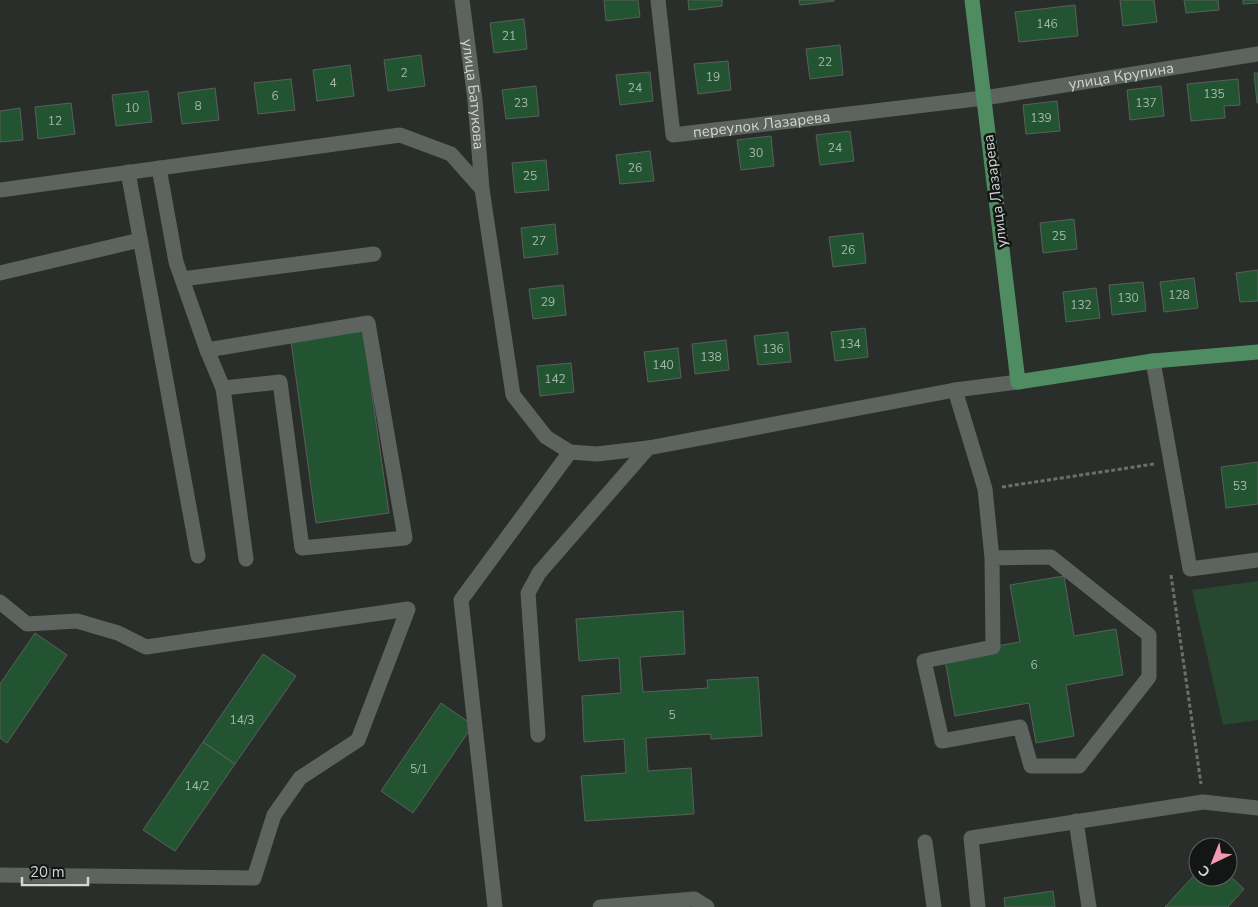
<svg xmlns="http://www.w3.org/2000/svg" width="1258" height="907" font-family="'Nunito Sans',sans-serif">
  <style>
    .green { fill: #27472f }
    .building { fill: #235432; stroke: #595f5a }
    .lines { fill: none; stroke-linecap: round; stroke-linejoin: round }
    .path { stroke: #6b706c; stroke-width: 3; stroke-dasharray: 4 2.5; stroke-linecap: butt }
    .minor { stroke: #5d635e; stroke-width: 15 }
    .major { stroke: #508c62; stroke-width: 15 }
    .labels { text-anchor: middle; stroke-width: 5; stroke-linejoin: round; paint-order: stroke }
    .number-label { font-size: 12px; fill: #a6b6ab }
    .street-label { font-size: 15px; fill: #d2d6d3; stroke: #131614 }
  </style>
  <rect width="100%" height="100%" fill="#292e2a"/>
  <path class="green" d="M1258,581v139l-35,5 -31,-135z"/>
  <path class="building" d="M604,0h34l2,17 -34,4z
    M688,0h34v6l-33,4z
    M799,0h35v1l-34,4z
    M1120,0h34l3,22 -34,4z
    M1184,0h34l1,10 -33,3z
    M1243,0h15v3l-15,1z
    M1075,5l3,31 -59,6 -4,-30z
    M524,19l3,30 -33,4 -4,-30z
    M840,45l3,30 -33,4 -4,-30z
    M421,55l4,31 -37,5 -4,-31z
    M728,61l3,29 -33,4 -4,-30z
    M350,65l4,31 -37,5 -4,-31z
    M650,72l3,29 -33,4 -4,-30z
    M1254,73h4v30h-1z
    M291,79l4,31 -37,4 -4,-31z
    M1238,79l2,26 -16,1 1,12 -34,3 -4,-37z
    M536,86l3,30 -33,3 -4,-29z
    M1161,86l3,30 -34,4 -3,-30z
    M215,88l4,32 -37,4 -4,-31z
    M148,91l4,31 -36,4 -4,-31z
    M1057,101l3,30 -34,3 -3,-29z
    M71,103l4,31 -37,5 -3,-32z
    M20,108l3,32 -23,2v-31z
    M850,131l4,30 -34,4 -4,-30z
    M771,136l3,30 -33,4 -4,-30z
    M650,151l4,30 -34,3 -4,-29z
    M546,160l3,30 -34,3 -3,-30z
    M1074,219l3,30 -34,4 -3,-30z
    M555,224l3,30 -34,4 -3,-30z
    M863,233l3,30 -33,4 -4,-30z
    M1258,270v31l-18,1 -4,-29z
    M1194,278l4,30 -34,4 -4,-30z
    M1143,282l3,29 -34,4 -3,-30z
    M563,285l3,30 -33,4 -4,-30z
    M1096,288l4,30 -34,4 -3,-30z
    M865,328l3,29 -33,4 -4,-29z
    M363,331l26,182 -73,10 -25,-182z
    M788,332l3,30 -33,3 -4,-29z
    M726,340l3,30 -34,4 -3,-30z
    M678,348l3,30 -33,4 -4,-30z
    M571,363l3,29 -34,4 -3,-30z
    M1258,462v42l-32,4 -5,-41z
    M1064,576l10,60 42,-7 7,46 -57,10 8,51 -38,7 -7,-40 -74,13 -11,-61 76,-13 -10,-57z
    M683,611l2,43 -45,3 3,35 65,-4 -1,-8 51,-3 4,59 -51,3v-5l-65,4 2,33 43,-3 3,46 -109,7 -4,-45 45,-3 -2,-34 -40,3 -2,-46 39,-3 -2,-35 -40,3 -3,-42z
    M35,633l32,22 -60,88 -7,-5v-54z
    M263,654l33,22 -61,88 -32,-22z
    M441,703l32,22 -60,88 -32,-22z
    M203,742l32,22 -60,87 -32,-21z
    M1198,871v6h30v-3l16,15 -16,18h-63z
    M1053,891l2,16h-50l-1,-9z"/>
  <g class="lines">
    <path class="path" d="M1002,487l152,-23
      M1171,575l30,209"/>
    <g class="minor">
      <path id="s1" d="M462,0l13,100 7,89"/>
      <path id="s2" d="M658,0l15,135 311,-37 274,-44"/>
      <path d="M159,168l17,94 31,88 161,-27 37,215 -103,10 -22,-166 -57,6 23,171"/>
      <path d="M128,172l70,384"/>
      <path d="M0,190l400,-55 51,19 31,35 31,206 33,42 24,15 27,2 51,-6 307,-58 63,-8"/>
      <path d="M0,273l140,-33"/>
      <path d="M182,279l192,-25"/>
      <path d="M207,350l16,38"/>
      <path d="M1153,361l37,208 68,-9"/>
      <path d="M955,390l30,99 7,69 1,89 -69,14 18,80 78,-14 11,39h48l70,-89v-42l-98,-78 -59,1"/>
      <path d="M0,602l27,22 50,-3 41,12 28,14 262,-38 -50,131 -58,38 -26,37 -20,63 -254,-3"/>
      <path d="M538,735l-10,-142 11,-20 109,-125"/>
      <path d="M1076,821l13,86"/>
      <path d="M925,842l9,65"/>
      <path d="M495,907l-34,-307 109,-148"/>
      <path d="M600,907l94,-8 13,8"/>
      <path d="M978,907l-7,-69 232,-36 55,6"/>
    </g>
    <path class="major" d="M972,0l46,382 135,-21 105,-9"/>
  </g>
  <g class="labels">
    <g class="number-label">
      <text x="1047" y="28">146</text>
      <text x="509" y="40">21</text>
      <text x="825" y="66">22</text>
      <text x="404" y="77">2</text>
      <text x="713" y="81">19</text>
      <text x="333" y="87">4</text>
      <text x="635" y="92">24</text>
      <text x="1214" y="98">135</text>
      <text x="275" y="100">6</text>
      <text x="521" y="107">23</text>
      <text x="1146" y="107">137</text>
      <text x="198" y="110">8</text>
      <text x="132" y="112">10</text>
      <text x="1041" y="122">139</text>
      <text x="55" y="125">12</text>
      <text x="835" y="152">24</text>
      <text x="756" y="157">30</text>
      <text x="635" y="172">26</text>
      <text x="530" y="180">25</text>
      <text x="1059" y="240">25</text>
      <text x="539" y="245">27</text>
      <text x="848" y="254">26</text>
      <text x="1179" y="299">128</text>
      <text x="1128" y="302">130</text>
      <text x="548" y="306">29</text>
      <text x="1081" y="309">132</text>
      <text x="850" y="348">134</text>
      <text x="773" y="353">136</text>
      <text x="711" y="361">138</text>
      <text x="663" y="369">140</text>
      <text x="555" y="383">142</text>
      <text x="1240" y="490">53</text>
      <text x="1034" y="669">6</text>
      <text x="672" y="719">5</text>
      <text x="242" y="724">14/3</text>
      <text x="419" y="773">5/1</text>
      <text x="197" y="790">14/2</text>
    </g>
    <g class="street-label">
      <text dy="5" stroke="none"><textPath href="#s2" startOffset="588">улица Крупина</textPath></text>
      <text dy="5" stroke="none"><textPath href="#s1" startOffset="95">улица Батукова</textPath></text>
      <text dy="5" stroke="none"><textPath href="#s2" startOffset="225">переулок Лазарева</textPath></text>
      <text transform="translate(995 191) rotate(-97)" y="5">улица Лазарева</text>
    </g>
  </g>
  <g transform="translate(1213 862) rotate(223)"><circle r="24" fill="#131614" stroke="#5f6360"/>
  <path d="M0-4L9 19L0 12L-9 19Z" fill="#f19ab3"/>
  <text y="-8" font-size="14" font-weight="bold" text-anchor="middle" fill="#d2d6d3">С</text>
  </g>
  <path d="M22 877v8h66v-8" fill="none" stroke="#d2d6d3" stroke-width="2.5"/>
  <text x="30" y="877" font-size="15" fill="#d2d6d3" stroke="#131614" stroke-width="4" paint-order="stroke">20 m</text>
</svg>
